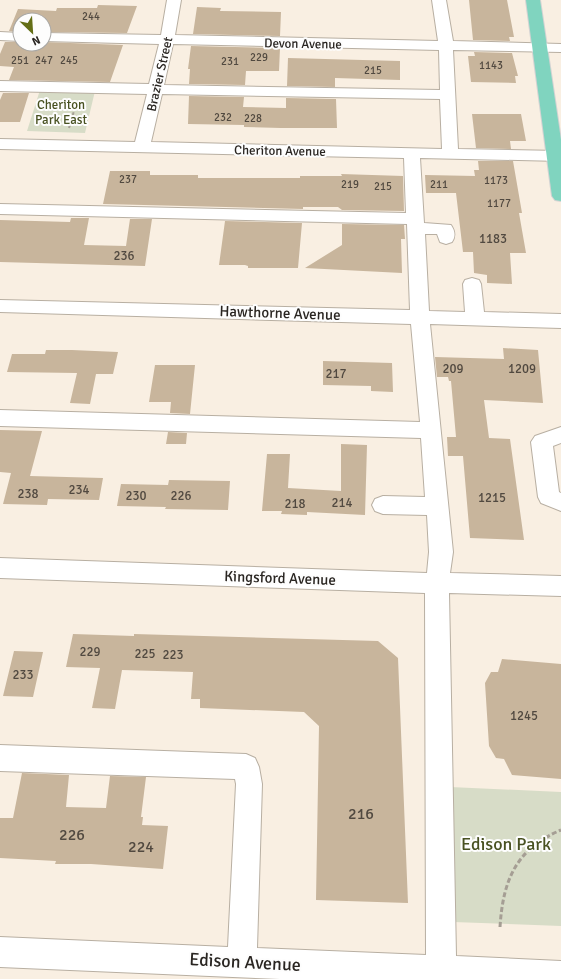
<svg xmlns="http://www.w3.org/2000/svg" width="561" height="979" font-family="Signika,sans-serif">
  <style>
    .green { fill: #d7dcc7 }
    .building { fill: #c8b59c }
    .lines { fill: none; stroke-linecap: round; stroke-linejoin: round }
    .minor-casing { stroke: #b8afa2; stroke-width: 2 }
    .major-casing { stroke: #d4d3d3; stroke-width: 2 }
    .path-far1 { stroke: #a59e94; stroke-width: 2; stroke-dasharray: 3 1.5; stroke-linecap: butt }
    .path { stroke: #a59e94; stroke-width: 3; stroke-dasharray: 5 2.5; stroke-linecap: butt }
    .minor { fill: #fff; fill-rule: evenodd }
    .major { fill: #80d4bf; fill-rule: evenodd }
    .labels { text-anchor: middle; stroke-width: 4; stroke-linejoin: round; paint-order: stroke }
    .far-number-label { font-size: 11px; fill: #514940 }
    .far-street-label { font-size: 13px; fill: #292521; stroke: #fdfdfd }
    .far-park-label { font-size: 13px; fill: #485121; stroke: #fdfdfd }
    .number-label { font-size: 13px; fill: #514940 }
    .street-label { font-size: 15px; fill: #292521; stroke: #fdfdfd }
    .near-number-label { font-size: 16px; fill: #514940 }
    .near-park-label { font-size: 18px; fill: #485121; stroke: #fdfdfd }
    .near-street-label { font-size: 18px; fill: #292521; stroke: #fdfdfd }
  </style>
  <rect width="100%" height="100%" fill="#f9efe2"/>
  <path class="green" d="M40,90l55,1 -10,42 -58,-2z
    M450,787l111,5v134l-108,-4z"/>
  <path class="building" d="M469,0h38l7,37h-5l1,4 -37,-1z
    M98,5l39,1 -10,27 -83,-1v-12h-24v12l-11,-1 9,-22 38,2 1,-3h40z
    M197,7l24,1 -1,3 61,1 -1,24 -87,-2z
    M5,42h15v2h24v-2l79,3 -13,37 -101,-2 5,-13 -14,-1v-12z
    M191,46l89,2 -1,23h-33l-1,14 -56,-1 1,-15h-2z
    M474,52l38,1 6,23h-3l1,7 -45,-1 -3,-26h7z
    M288,58l112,3v19l-65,-2v9l-48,-1z
    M3,93h26l-9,29h-20v-22z
    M189,96l55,1 -1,10 43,1v-10l50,1 1,29h-56l-37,-1v-2l-56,-1z
    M472,114h49l5,27h-16l1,8 -35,-1z
    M478,161h35l9,52h-3l7,40h-16l2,31 -25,-1v-8l-13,-2 -1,-21h-10l-7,-59h-30l-1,-18 50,1 -1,-6h5z
    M110,171h40v4h48v3h102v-2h42l-1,-2 62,2 1,35 -62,-1 -4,-3h-35v2l-200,-5z
    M71,218h18l-5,27 42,1 4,-27h22l-7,47 -145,-4v-42l70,2z
    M225,221l77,2 -4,45h-50v-2l-3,-1h-26z
    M342,224l62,1 1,14h-4l1,34 -97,-5 37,-23z
    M503,348l35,2 5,53 -59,-3 5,38 21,1 14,101 -54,-2 -7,-82h-15l-1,-19h9l-5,-56h-2l-1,-4h-11l-2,-20 69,2z
    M46,350h26l46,2 -5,22h-17l-6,30 -20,-1 7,-30 -70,-1 5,-18h33z
    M323,361l69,2 1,29 -22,-1v-5l-48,-1z
    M155,365h40l-5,49 -20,-1 1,-11h-22z
    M0,430l42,1 -12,45 73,2 -4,22 -51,-1 -1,6 -44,-1 8,-31 -11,-1z
    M168,432l19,1 -1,11h-20z
    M341,444l26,1 -2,70 -58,-3v3l-26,-1 1,-3h-20l5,-57h23l-2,34 53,3z
    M169,480l61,1 -2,29 -63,-1 1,-2 -49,-1 4,-22 47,1z
    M73,634l61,2v-2l244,7 20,17 10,245 -92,-3 3,-174 -15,-14 -104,-4v-9h-9l2,-27 -71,-2 -7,39 -23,-1 8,-40 -34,-1z
    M14,651l29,1 -10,45 -30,-1z
    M502,659l59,5v115l-49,-4 -8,-16 -8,-1 -7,-12 -4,-63 6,-11h7z
    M22,773l47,2 -3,32 40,1 4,-32 36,1 -5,40h2l-1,8 26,1 -5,43 -72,-5h-36l1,-3 -56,-3v-40h13z"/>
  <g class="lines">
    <defs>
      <path id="minor" d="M167,0h14l-6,35 263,6 -6,-41h14l7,41 108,3v8l-108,-2 5,99 103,2v10l-141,-3 4,65 27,2c4,6 5,11 1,17l-6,2 -6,-2 -3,-8h-12l4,77 36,1 -2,-28 2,-4 7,-2 7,2 2,4 3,28 77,2v14l-131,-4 23,228 -3,21 111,3v20l-112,-3 7,363 105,5v18h-281l-280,-12v-30l228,10 8,-163 -1,-5 -235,-8v-26l246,9 9,4 4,9 3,17 -5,164 169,7 -1,-362 -425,-15v-20l427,15 2,-21 -2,-37 -44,-1 -8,-3 -3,-6 3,-6 8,-3 42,1 -4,-59 -421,-12v-16l420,12 -9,-98 -411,-12v-12l410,10 -3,-86 -407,-10v-10l406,9 -2,-55 -404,-9v-10l135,3 12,-48 -147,-3v-10l149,3 10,-40 -115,-3v-8l117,2zM173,44l266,6 1,40 -276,-5zM162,94l278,5 2,50 -291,-7z
        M0,32l20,1v8l-20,-1z
        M561,427v16l-8,3 6,46 2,1v18l-20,-8 -3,-6 -7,-55 4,-6z"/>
      <path id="major" d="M526,0h14l21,140v61l-6,-1 -3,-4z"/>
    </defs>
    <use href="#minor" class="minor-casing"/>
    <use href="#major" class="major-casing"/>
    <path class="path-far1" d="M69,128l7,-24"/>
    <path class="path" d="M500,927c3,-47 16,-78 61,-97"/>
    <use href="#minor" class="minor"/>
    <use href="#major" class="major"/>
  </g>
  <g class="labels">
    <g class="far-number-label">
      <text x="91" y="20">244</text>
      <text x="259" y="61">229</text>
      <text x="20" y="64">251</text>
      <text x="44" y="64">247</text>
      <text x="69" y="64">245</text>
      <text x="230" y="65">231</text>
      <text x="491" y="69">1143</text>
      <text x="373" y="74">215</text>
      <text x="223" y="121">232</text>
      <text x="253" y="122">228</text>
      <text x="128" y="183">237</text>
      <text x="496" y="184">1173</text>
      <text x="350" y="188">219</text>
      <text x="439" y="188">211</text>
      <text x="383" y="190">215</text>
      <text x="499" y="207">1177</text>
    </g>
    <g class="far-street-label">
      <text transform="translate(303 43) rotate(1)" y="5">Devon Avenue</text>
      <text transform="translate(159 74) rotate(-77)" y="5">Brazier Street</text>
      <text transform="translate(280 150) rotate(1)" y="5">Cheriton Avenue</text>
    </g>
    <g class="far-park-label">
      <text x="61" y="109">Cheriton<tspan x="61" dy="15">Park East</tspan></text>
    </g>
    <g class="number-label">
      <text x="493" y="243">1183</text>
      <text x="124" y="260">236</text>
      <text x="453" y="373">209</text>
      <text x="522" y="373">1209</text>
      <text x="336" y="378">217</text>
      <text x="79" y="494">234</text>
      <text x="28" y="498">238</text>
      <text x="136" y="500">230</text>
      <text x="181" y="500">226</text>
      <text x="492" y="502">1215</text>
      <text x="342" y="507">214</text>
      <text x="295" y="508">218</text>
      <text x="90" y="656">229</text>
      <text x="145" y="658">225</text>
      <text x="173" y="659">223</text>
      <text x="23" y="679">233</text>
      <text x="524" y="720">1245</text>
    </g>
    <g class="street-label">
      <text transform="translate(280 313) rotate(2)" y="5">Hawthorne Avenue</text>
      <text transform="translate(280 578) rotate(2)" y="5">Kingsford Avenue</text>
    </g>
    <g class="near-number-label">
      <text x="361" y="819">216</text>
      <text x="72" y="840">226</text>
      <text x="141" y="852">224</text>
    </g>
    <g class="near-park-label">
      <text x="506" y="850">Edison Park</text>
    </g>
    <g class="near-street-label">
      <text transform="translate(245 962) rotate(3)" y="6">Edison Avenue</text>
    </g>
  </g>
  <g transform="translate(32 32) rotate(155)"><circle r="19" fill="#fdfdfd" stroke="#a8a7a5"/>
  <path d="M0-3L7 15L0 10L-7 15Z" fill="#646f17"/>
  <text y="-6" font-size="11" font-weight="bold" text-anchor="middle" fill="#292521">N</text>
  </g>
</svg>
